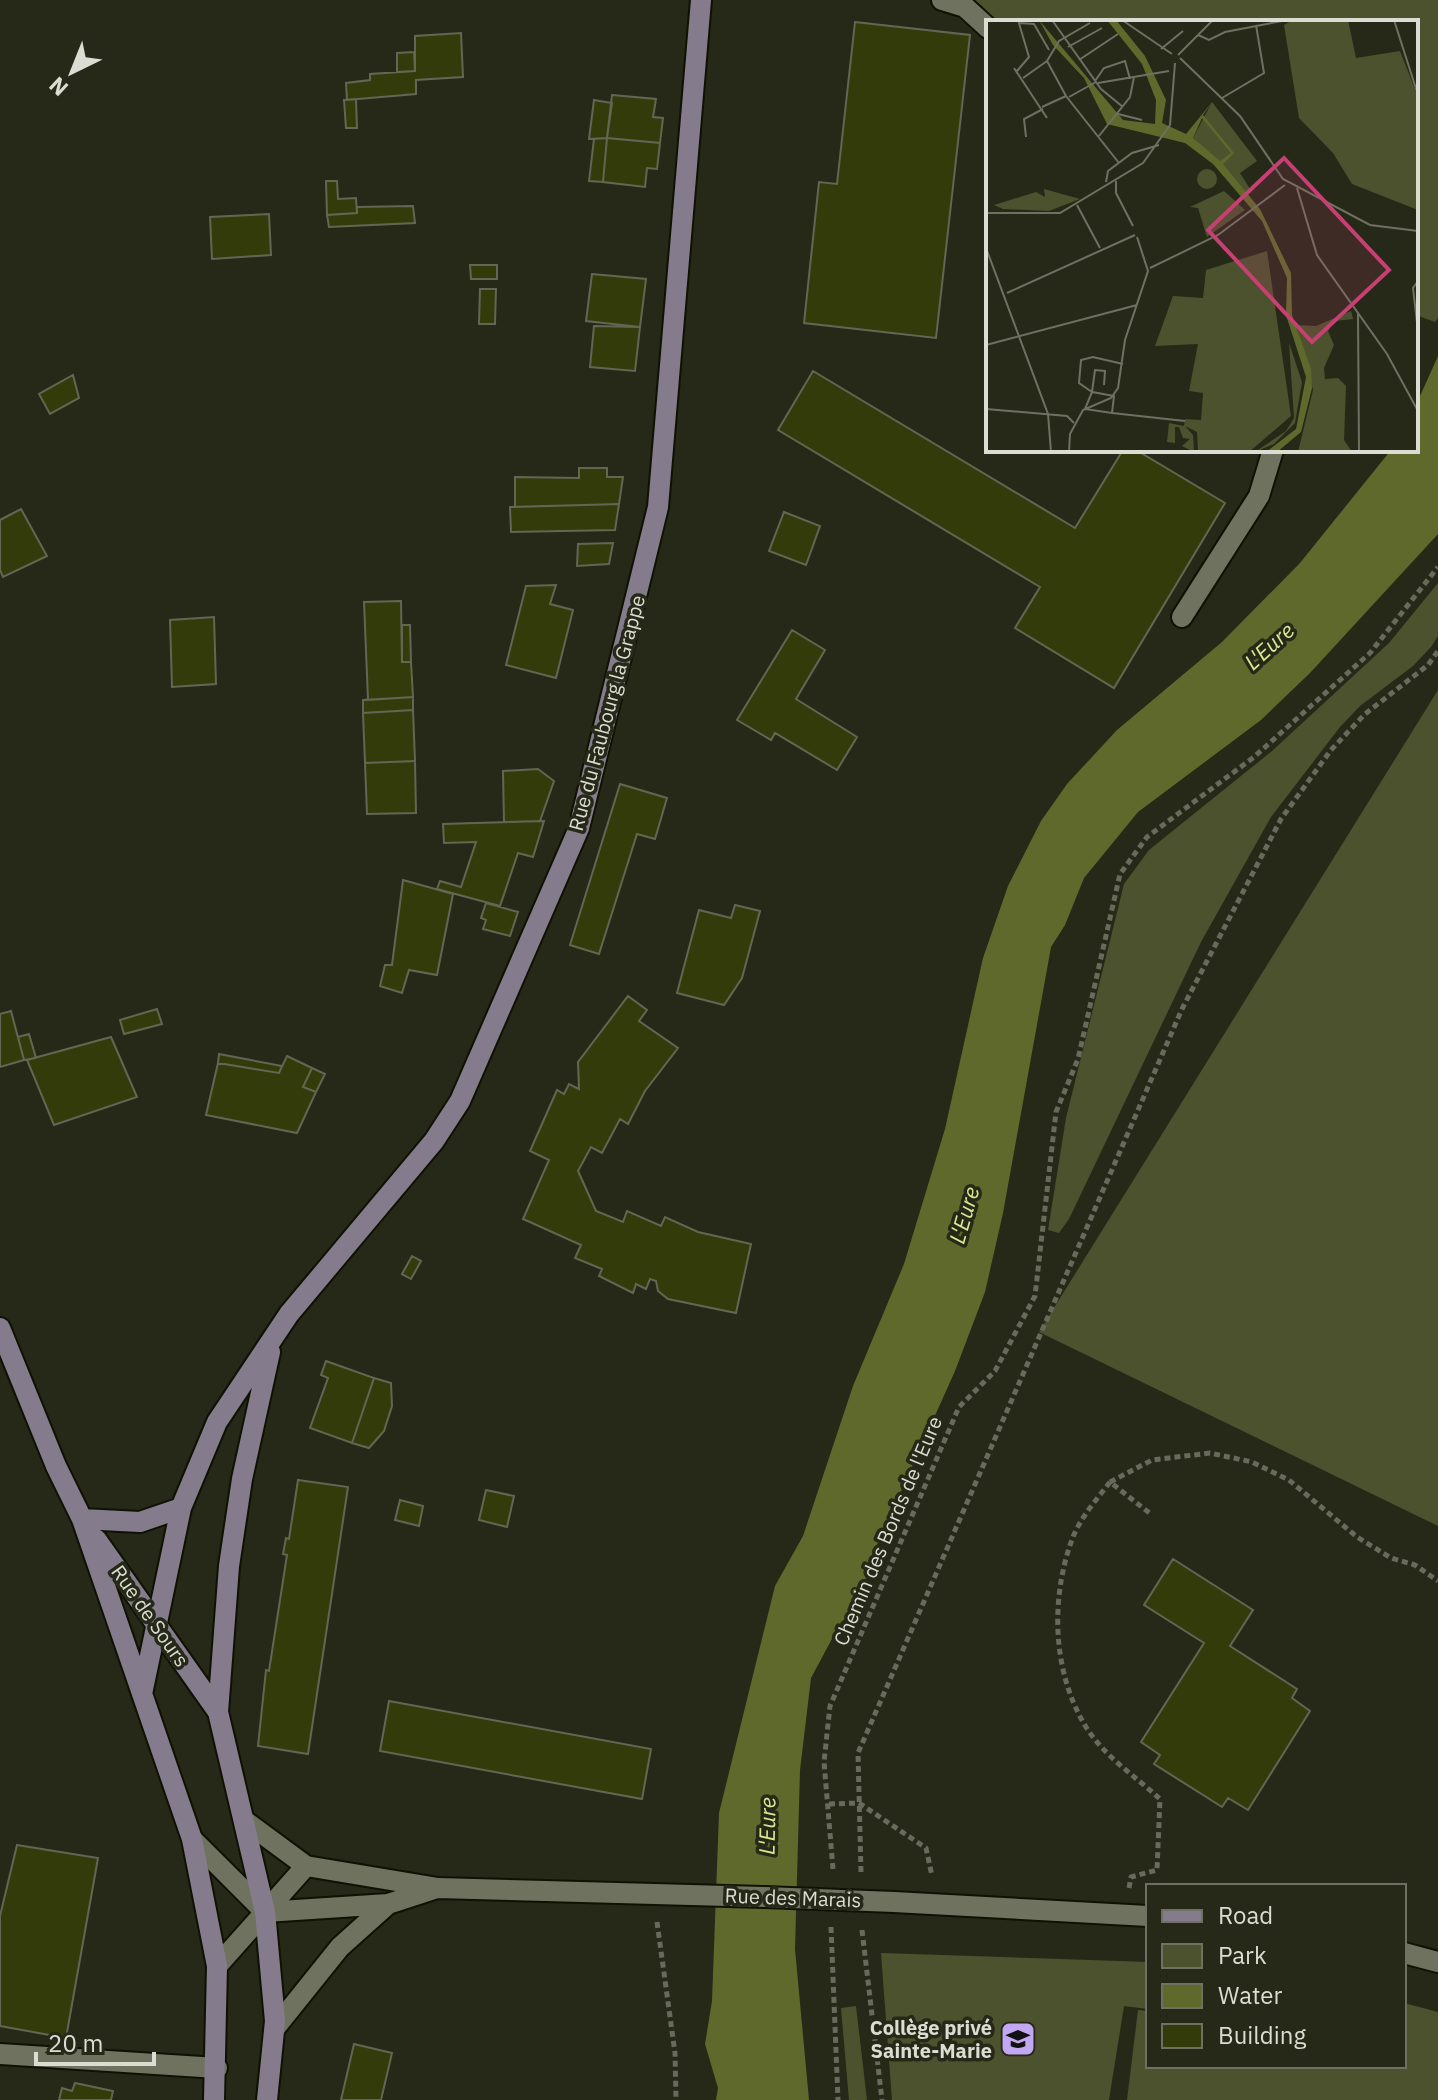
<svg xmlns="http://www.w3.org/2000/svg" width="1438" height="2100" font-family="'IBM Plex Sans',sans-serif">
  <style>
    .green { fill: #4c522d }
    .water { fill: #60692c }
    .building { fill: #343b0b; stroke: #626653; stroke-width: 2 }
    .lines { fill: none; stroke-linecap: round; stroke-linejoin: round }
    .service-casing { stroke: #0f1103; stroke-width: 24 }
    .tertiary-casing { stroke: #0f1103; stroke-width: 24 }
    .secondary-casing { stroke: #0f1103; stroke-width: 24 }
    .path { stroke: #686b5c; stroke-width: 5; stroke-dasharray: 6 4; stroke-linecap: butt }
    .service { stroke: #6e725e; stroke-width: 20 }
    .tertiary { stroke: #6e725e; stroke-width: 20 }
    .secondary { stroke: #847c8c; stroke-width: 20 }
    .tertiary-bridge-casing { stroke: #0f1103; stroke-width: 24; stroke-linecap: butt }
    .tertiary-bridge { stroke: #6e725e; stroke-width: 20 }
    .labels { text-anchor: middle; stroke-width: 7; stroke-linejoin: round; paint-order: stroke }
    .street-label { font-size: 20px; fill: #dbddd2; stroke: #262918 }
    .poi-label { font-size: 20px; font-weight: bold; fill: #dbddd2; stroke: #262918; text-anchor: end }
    .water-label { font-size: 22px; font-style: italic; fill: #dae990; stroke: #262918 }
    .inset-road { fill: none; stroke: #6e7162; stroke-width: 2 }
    .view { fill: #c73f73; fill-opacity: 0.15; stroke: #c73f73; stroke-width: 4 }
    .inset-edge { fill: none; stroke: #dbddd2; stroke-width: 4 }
  </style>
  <rect width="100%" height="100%" fill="#262918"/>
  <path class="green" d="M968,0h470v318l-3,4 -19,-7v-293h-422l-13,-17z
    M1438,583v53l-7,11 -18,19 -53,40 -20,21 -69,90 -70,125 -132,277 -10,14 -11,-3 18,-112 58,-234 25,-34 123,-99 117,-108z
    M1438,690v836l-399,-194z
    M881,1953l267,9v47l-24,-3 -15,94h-217z
    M1404,2003l34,9v88h-311l11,-90 10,1v55h256z
    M856,2006l11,94h-18l-8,-92z"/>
  <path class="water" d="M1438,356v178l-128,139 -49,47 -123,92 -54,66 -19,47 -14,22 -48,266 -18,79 -30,79 -78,174 -22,66 -14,11 -30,56 -11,92 -5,179 14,151h-93l2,-12 -13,-44 7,-43 7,-188 56,-227 28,-50 50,-150 51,-122 41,-135 38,-171 25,-72 33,-65 26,-37 50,-54 105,-88 78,-79 91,-113h25v-45z"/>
  <path class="building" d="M855,22l115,13 -34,303 -132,-15 15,-141 18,2z
    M461,33l2,44 -47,3v14l-69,6 -1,-17 24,-3v-6l45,-3v-35z
    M414,52l1,19 -18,1v-19z
    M612,95l44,4 -3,18 10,1 -3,25 -53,-5z
    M356,99l1,29h-11l-2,-28z
    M594,100l18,3 -5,35 -18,1z
    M607,138l-4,44 -14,-1 5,-42z
    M607,138l53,5 -3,26 -10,-1 -2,19 -42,-5z
    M326,181h11l1,18 18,-1 1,15 -30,2z
    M413,206l2,17 -86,4 -2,-12 30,-2v-6z
    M269,214l2,41 -59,4 -2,-42z
    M470,265h27v14h-26z
    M592,274l54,5 -6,48 -54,-6z
    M480,289h16l-1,35h-16z
    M594,326l46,1 -5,44 -45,-4z
    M813,371l262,157 48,-78h13l89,53 -111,185 -99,-60 25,-41 -262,-157z
    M73,375l6,23 -29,16 -11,-20z
    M579,468h28v9h16l-4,27 -104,3v-30l64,1z
    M619,504l-4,26 -104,2 -1,-25z
    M21,509l26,47 -44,21 -3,-7v-50z
    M784,512l36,14 -14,39 -37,-14z
    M613,543l-4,21 -32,2 1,-22z
    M556,585l-6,19 23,6 -17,68 -50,-13 20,-79z
    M401,601l1,61h9l2,35 -45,3 -4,-98z
    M214,617l2,67 -44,3 -2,-67z
    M402,625h8l1,37h-9z
    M792,630l33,20 -29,49 61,38 -20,33 -62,-37 -4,7 -34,-20z
    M413,697v13l-50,3v-13z
    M413,710l2,51 -50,2 -2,-50z
    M415,761l1,52 -49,1 -2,-51z
    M538,769l16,12 -14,40 -36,1 -1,-51z
    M620,784l47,14 -12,41 -18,-5 -38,120 -29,-9z
    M544,821l-11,36 -15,-4 -18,53 -63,-17 3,-8 21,6 15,-45 -32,1 -1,-19z
    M403,880l50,14 -16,81 -28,-5 -7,23 -22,-7 5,-21h7z
    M486,903l32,9 -8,24 -27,-7 3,-9 -5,-2z
    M735,905l25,6 -18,67 -18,27 -47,-12 22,-83 32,8z
    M628,996l19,14 -8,11 39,27 -33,43 -17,33 -8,-5 -18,34 -11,-6 -13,24 18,40 27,11 4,-11 34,15 4,-9 33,15 53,12 -15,69 -68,-14 -10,-8 -2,-10 -6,-2 -4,10 -10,-5 -3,9 -34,-17 3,-7 -27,-11 6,-13 -58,-26 26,-59 -19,-9 27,-61 7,4 5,-10 10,5 -1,-27z
    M157,1009l5,15 -38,10 -4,-14z
    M11,1011l13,49 -24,7v-53z
    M29,1034l7,24 -12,2 -6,-23z
    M111,1037l26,60 -83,28 -27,-65z
    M219,1054l63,12 -3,7 -61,-10z
    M287,1056l25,12 -9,19 13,5 -19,41 -91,-18 12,-52 61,10z
    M312,1068l13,6 -9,18 -13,-5z
    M412,1256l9,5 -10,18 -9,-5z
    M326,1361l48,17 -22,65 -42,-15 18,-50 -7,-3z
    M374,1378l17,5 1,23 -8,25 -15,17 -17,-5z
    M298,1480l50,7 -40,267 -50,-8 8,-76 3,1 18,-116 -4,-1 3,-16 3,1z
    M486,1490l28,6 -7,31 -28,-7z
    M400,1500l23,6 -4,20 -24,-6z
    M1173,1559l80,51 -23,36 67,43 -5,9 18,13 -62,99 -20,-12 -6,9 -68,-43 6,-9 -19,-13 63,-99 -60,-38z
    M389,1701l262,48 -9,50 -262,-48z
    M17,1845l81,13 -32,180 -66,-12v-110z
    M354,2044l38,9 -11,47h-40z
    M75,2083l38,8 -2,9h-52l3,-12 10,3z"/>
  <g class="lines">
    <defs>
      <path id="service" d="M942,0l23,7 23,21
        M1182,617l77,-121 14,-46
        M0,2054l217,14"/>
      <path id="tertiary" d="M245,1821l61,45 132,22 327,9
        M192,1839l73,73 123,-8
        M894,1902l254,14
        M1404,1953l34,9
        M217,1966l89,-100
        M275,2028l65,-81 48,-43 46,-15"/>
      <path id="secondary" d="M0,1328l56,138 26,53 110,320 25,127 -3,134
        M82,1519l58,3 41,-14
        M96,1539l122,173
        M142,1694l39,-186 36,-86 72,-108 145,-173 26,-40 119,-273 79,-321 43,-507
        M267,2100l8,-79 -10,-109 -47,-200 11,-146 13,-87 28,-127"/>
    </defs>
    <use href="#service" class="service-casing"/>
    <use href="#tertiary" class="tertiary-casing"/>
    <use href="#secondary" class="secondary-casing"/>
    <path class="path" d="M1110,1482l42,-22 58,-7 42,9 37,18 68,57 34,21 24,7 23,16
      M829,1804l30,-1 67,45 6,28
      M833,1869l-9,-107 6,-56 129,-299 36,-36 40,-75 21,-184 22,-53 42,-185 27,-37 107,-80 116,-104 68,-86
      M861,1872l-3,-119 324,-744 99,-190 50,-69 34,-36 63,-49 10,-14
      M1129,1888l2,-11 26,-7 3,-71c-24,-22 -57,-44 -74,-72 -34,-55 -36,-130 -13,-190 8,-20 24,-38 37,-55l42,33
      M657,1922l18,131 1,47
      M831,1927l7,173
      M862,1930l20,170"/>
    <use href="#service" class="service"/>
    <use href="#tertiary" class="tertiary"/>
    <use href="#secondary" class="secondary"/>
    <defs>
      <path id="tertiary-bridge" d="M765,1897l129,5"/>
    </defs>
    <use href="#tertiary-bridge" class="tertiary-bridge-casing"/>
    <use href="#tertiary-bridge" class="tertiary-bridge"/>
  </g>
  <defs>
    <symbol id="school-square" viewBox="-11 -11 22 22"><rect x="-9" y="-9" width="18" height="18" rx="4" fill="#c2a8f3" stroke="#262918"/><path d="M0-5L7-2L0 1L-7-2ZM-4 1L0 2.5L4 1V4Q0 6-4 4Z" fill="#111"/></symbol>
  </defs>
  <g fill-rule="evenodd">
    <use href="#school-square" x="998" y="2019" width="40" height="40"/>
  </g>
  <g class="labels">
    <g class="street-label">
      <text transform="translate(607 713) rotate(-75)" y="7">Rue du Faubourg la Grappe</text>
      <text transform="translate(888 1531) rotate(-67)" y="7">Chemin des Bords de l'Eure</text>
      <text transform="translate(150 1616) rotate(55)" y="7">Rue de Sours</text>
      <text transform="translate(793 1898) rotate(2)" y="7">Rue des Marais</text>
    </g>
    <g class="poi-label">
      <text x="992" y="2035">Collège privé<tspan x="992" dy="23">Sainte-Marie</tspan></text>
    </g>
    <g class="water-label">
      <text transform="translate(1269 646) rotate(-42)" y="8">L'Eure</text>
      <text transform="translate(964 1215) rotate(-74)" y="8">L'Eure</text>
      <text transform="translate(767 1826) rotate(-89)" y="8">L'Eure</text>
    </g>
  </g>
  <g transform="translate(986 20)">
    <rect width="432" height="432" fill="#262918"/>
    <path d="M307,0h55l8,38 44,-7 18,46v113l-66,-26 -19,-31 -34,-35 -15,-93zM226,82l45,59 -17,12 10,16 -3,4 -54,-55zM211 159a10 10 0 1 1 20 0a10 10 0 1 1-20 0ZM58,169l36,10 -31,12 -46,-2 -9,-4 42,-13 9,5zM238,171l21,19 -38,27 -9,-29 -8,-1zM281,231l24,165 -42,36h-51l-1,-20 -12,-6 8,9 1,17 -12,-6 8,-7 -7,-1 -4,-11h-4v16l-8,-1 2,-19 15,3 1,-7 16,1 2,-27 -14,-2 9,-47 -43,2 18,-50 30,2 3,-28zM365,291l2,8 -18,2 -7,10 6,14 -10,23 1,11 13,-1 8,8 -2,54 8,12h-54l15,-62 -17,-65 20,1zM303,323l13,39 -7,41 -21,21 -19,8 31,-21 8,-13z" fill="#4c522d"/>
    <path d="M53,0l84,100 32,4 1,-24 -14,-36 -35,-44h9l29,36 21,44 -4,23 24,11 27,-33 -10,14 31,38 -11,11 37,45 31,64 1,42 19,54 1,19 -11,44 -24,20h-11l30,-23 10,-52 -20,-62 1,-37 -25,-57 -49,-57 -28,-21 -78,-19 -23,-46 -31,-33zM216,98l29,35 -11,8 -27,-23z" fill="#60692c" fill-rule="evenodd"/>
    <path class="inset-road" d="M66,0l49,69 22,18M136,0l50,34M408,0l24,75M33,3l15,1 15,26M104,3l-31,18 -12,20 19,35 53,67M212,15l11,5 16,-8 62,-12M82,27l34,-19M175,29l22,-18M192,35l35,-35M194,38l60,58 43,63 87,46 48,6M93,40l39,-26M28,48l33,50M31,51l12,-14 -11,-37M37,58l24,-17M109,61l9,-13 21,-7 5,18M112,63l71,-12M83,77l27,-15M236,78l42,-25 -8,-48M56,87l24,-11M132,94l24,6M113,116l31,-39 4,-20M40,117l-2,-18 19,-10M130,161v12l17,33M120,162l2,-11 24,-18 27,-8M311,168l20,67 70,99 31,57M91,185l23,43M0,193h74l83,-50 27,-38 5,-62M0,228l62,166 3,38M164,248l68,-33 67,-50M432,261l-5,7 5,43M21,273l128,-58M372,294l1,138M0,325l151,-40M118,365l1,-14 -10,-1 -3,22 -13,-9 2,-23 12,-3 30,7M0,389l81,7 7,7M126,393l2,-17 -22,-4 -7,17 27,4 73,8M83,432l1,-18 13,-24 28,-12 7,-10 7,-48 23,-69 -11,-34"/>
    <path class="view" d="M298,138l105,112 -77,72 -104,-112z"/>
    <rect width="432" height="432" class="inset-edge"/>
  </g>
  <rect x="1146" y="1884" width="260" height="184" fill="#262918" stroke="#6e7162" stroke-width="2"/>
  <rect x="1162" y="1910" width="40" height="12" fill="#847c8c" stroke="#6e7162" stroke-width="2"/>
  <text x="1218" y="1924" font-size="24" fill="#dbddd2">Road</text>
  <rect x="1162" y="1944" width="40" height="24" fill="#4c522d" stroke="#6e7162" stroke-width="2"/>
  <text x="1218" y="1964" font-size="24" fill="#dbddd2">Park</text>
  <rect x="1162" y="1984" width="40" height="24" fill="#60692c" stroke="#6e7162" stroke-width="2"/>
  <text x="1218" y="2004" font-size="24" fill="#dbddd2">Water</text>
  <rect x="1162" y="2024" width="40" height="24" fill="#343b0b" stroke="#6e7162" stroke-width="2"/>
  <text x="1218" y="2044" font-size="24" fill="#dbddd2">Building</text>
  <g transform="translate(72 72) rotate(223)" stroke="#262918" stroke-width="6" paint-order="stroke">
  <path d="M0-6L14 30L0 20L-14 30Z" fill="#dbddd2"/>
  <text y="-12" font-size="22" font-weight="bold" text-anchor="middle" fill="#dbddd2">N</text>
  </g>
  <path d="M36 2052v12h118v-12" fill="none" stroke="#dbddd2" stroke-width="4"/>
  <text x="48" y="2052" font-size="24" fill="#dbddd2" stroke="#262918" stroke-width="6" paint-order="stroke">20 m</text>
</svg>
